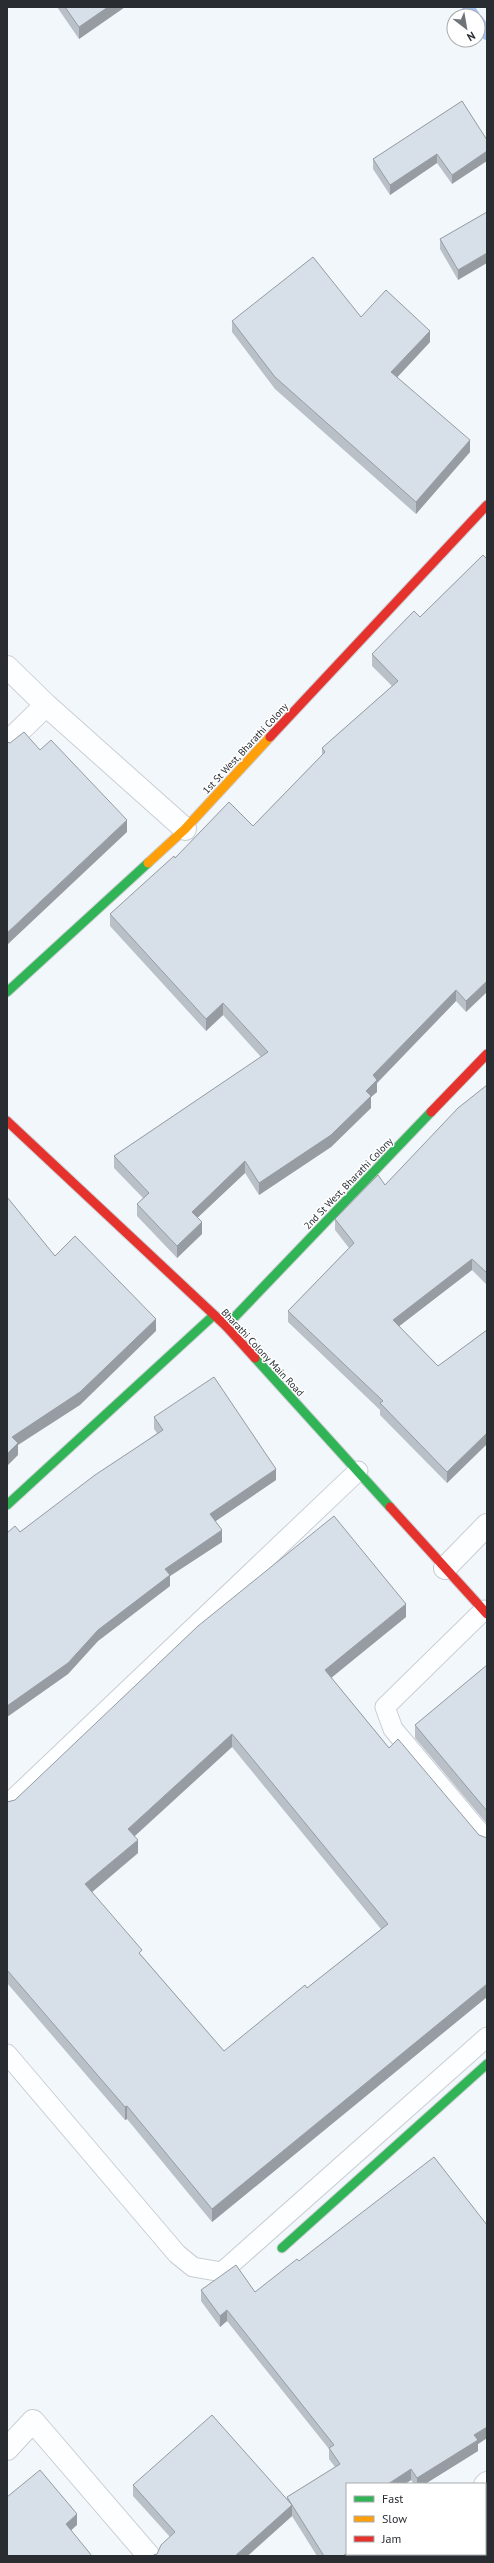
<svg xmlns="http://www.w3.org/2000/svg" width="494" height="2563" font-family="'PT Sans',sans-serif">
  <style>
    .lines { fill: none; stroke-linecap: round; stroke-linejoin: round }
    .stream { stroke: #a2c2f1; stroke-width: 12 }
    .lane-casing { stroke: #caced3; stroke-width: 21 }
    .street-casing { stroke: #caced3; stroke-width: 24 }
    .fast-casing { stroke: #caced3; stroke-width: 11 }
    .slow-casing { stroke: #caced3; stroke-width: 11 }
    .jam-casing { stroke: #caced3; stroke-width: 11 }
    .lane { stroke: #fdfeff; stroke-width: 19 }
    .street { stroke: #fdfeff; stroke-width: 22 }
    .fast { stroke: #30b455; stroke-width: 9 }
    .slow { stroke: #ff9f0a; stroke-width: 9 }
    .jam { stroke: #e5322d; stroke-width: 9 }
    .wall { fill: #b9c0c8; fill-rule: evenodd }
    .shaded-wall { fill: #969ca2 }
    .building { fill: #d7dfe8; stroke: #969ca2; fill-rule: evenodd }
    .labels { text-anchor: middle; stroke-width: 3; stroke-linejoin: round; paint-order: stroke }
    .street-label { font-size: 10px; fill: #292d32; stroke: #fff }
  </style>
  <rect width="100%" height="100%" fill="#f2f7fc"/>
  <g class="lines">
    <path class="stream" d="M468,7l6,9
      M478,21l9,13"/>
    <defs>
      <path id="lane" d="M484,1610l-99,97 8,22 94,112
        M7,1805l351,-334
        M7,2054l170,200 16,13 29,5 265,-235"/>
      <path id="street" d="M7,667l39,38 139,124
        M7,743l39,-38
        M445,1568l42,-43
        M7,2449l26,-28 116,135
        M485,2485l2,-2
        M403,2556l2,-2"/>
      <path id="fast" d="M7,992l141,-129
        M226,1326l205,-214
        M255,1358l135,149
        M7,1505l207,-190
        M282,2248l205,-184"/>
      <path id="slow" d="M148,863l37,-34 85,-92"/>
      <path id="jam" d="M270,737l217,-232
        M431,1112l56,-58
        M7,1121l219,205 29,32
        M390,1507l97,107"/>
    </defs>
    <use href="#lane" class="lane-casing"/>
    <use href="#street" class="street-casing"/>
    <use href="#fast" class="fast-casing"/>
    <use href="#slow" class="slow-casing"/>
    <use href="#jam" class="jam-casing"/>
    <use href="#lane" class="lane"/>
    <use href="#street" class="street"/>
    <use href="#fast" class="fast"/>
    <use href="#slow" class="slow"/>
    <use href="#jam" class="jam"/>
  </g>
  <path class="wall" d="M57,7h68l-46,32z
    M462,101l-10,83 -15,-21 -47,32 -17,-26v-10z
    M487,212l-29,68 -18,-31v-10z
    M361,317l69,25 -33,35 73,75 -54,62 -141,-125 -43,-57v-11z
    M483,555l-17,457 -10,-11 -79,82v9l-6,5v11l-40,39 -72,48 -14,-22 -48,45 5,16 -25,24 -40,-42v-12l6,-6 -29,-30v-12l147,-99 -38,-42 -17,16 -96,-105v-12l65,-56 78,-32 69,-71v-7l70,-62 -20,-20v-12l48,-37z
    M487,1085v200l-15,-15 -73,56 39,40 49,-36v114l-40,39 -67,-68v-5l-92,-88v-11l61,-63 -14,-18v-11l50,-34z
    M154,1417l122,63 -61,41 7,21 -52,34v10l-72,55 -30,33 -61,43v-184l13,-1 137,-99 -3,-4z
    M406,1617l-75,60 58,71 90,87 8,3v159l-275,225 -85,-103 -2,1 -118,-137v-181l8,-2zM232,1747l149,182 -74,59 -83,63 -82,-95 -50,-64 46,-39 -3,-17z
    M487,1665v159l-72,-86v-13z
    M487,2225v213l-9,6v7l-53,33h-11l-3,-4 -6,4h-58v70h17l-4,2h-43l-25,-40 -44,40h-97l6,-2 13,-17 -37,-41v-11l154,14v-2l48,-30 -6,-8v-10l-102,-128 -7,6 -19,-26v-11l54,2 44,-31z"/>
  <path class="shaded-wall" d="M108,7h17l-46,32v-12z
    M487,151v10l-35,23v-9z
    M437,154v9l-47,32v-10z
    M487,253v10l-29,17v-10z
    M430,331v11l-39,42v-12z
    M470,440v12l-54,62v-12z
    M127,820v12l-120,113v-12z
    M487,981v11l-21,20v-11z
    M456,990v11l-79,82v9l-6,5v11l-40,39 -72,48v-12l107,-92 7,-16z
    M223,1003v12l-17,16v-12z
    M245,1161v12l-53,50v-11z
    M202,1222v12l-25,24v-12z
    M472,1259v11l-79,61v-11z
    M156,1319v12l-76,74 -62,40v10l-11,11v-12l5,-17z
    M487,1433v11l-40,39v-11z
    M276,1469v11l-66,45v-11z
    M222,1530v12l-52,34v10l-72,55 -30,33 -61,43v-11l158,-137z
    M406,1604v13l-81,66v-13z
    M232,1734v13l-104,95v-13z
    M138,1840v13l-53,45v-14z
    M487,1984v13l-275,225v-13z
    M127,2106v13l-2,1v-13z
    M227,2310v11l-7,6v-11z
    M487,2427v11l-9,6v7l-53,33h-8v-6l57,-43z
    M411,2469v11l-6,4h-17z
    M292,2505v11l-45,40h-12z
    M77,2514v11l-11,10v-11z
    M347,2553v1h17l-4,2h-17z"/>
  <path class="building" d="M65,7h43l-29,20z
    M462,101l25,39v11l-35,24 -15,-21 -47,31 -17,-26z
    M487,212v41l-29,17 -18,-31z
    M313,257l48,60 25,-27 44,41 -39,41 79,68 -54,62 -141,-125 -43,-56z
    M483,555l4,4v374l-1,1 1,1v46l-21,20 -10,-11 -83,85 4,5 -11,11 5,5 -40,39 -72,48 -14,-22 -53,51 10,10 -25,24 -40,-42 12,-11 -35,-37 154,-104 -45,-49 -17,16 -96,-105 64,-58 1,2 54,-56 24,24 72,-74 -3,-4 76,-67 -26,-27 42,-43 6,6z
    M24,732l16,18 11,-10 76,80 -120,113v-191l3,1z
    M487,1085v188l-15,-14 -79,61 45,46 49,-36v103l-40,39 -67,-69 3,-2 -95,-90 66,-68 -19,-24 43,-44 7,10 73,-77z
    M7,1197l48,59 20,-20 81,83 -76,73 -68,45 6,6 -11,11z
    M214,1377l62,92 -66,45 12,16 -57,39 5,6 -72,55 -30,33 -61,43v-124l1,-1 -1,-1v-47l8,-7 5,6 75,-57 68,-45 -9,-13z
    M334,1516l72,88 -81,66 64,78 9,-9 81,96 8,3v146l-275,225 -85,-103 -2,1 -118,-137v-168l8,-2 183,-174zM232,1734l156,190 -81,64 -2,-3 -81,66 -85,-98 3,-3 -57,-66 53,-44 -10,-11z
    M487,1665v146l-72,-86z
    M434,2157l53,68v202l-13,8 4,5 -61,38 -6,-9 -23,15h-41v69l-4,3h-19l-32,-51 -57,51h-84l6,-2 4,-9 14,-13 -42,-47 79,-70 80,90 -5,-8 53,-33 -11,-16 5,-3 -107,-135 -7,6 -19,-26 35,-25 19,27 42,-33 2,2z
    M40,2470l37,44 -11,10 26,32h-85v-59z
    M487,2516v40h-31l3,-2h26v-36z"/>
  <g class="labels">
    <g class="street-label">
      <text transform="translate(245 748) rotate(-47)" y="4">1st St West, Bharathi Colony</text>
      <text transform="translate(348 1183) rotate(-46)" y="4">2nd St West, Bharathi Colony</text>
      <text transform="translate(263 1352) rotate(47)" y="4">Bharathi Colony Main Road</text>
    </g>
  </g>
  <rect width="494" height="2563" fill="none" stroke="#292d32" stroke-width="16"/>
  <rect x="346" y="2483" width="140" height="72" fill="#ffffff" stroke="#a9abad"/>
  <rect x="354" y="2496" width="20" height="6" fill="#30b455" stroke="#a9abad"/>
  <text x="382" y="2503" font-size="12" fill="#292d32">Fast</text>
  <rect x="354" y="2516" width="20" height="6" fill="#ff9f0a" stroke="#a9abad"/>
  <text x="382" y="2523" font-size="12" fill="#292d32">Slow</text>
  <rect x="354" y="2536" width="20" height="6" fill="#e5322d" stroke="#a9abad"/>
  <text x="382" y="2543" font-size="12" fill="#292d32">Jam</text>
  <g transform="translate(466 28) rotate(149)"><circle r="19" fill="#ffffff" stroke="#a9abad"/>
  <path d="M0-3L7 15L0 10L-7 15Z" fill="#6f7479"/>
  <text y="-6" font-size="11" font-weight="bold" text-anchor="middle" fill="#292d32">N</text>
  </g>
</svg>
